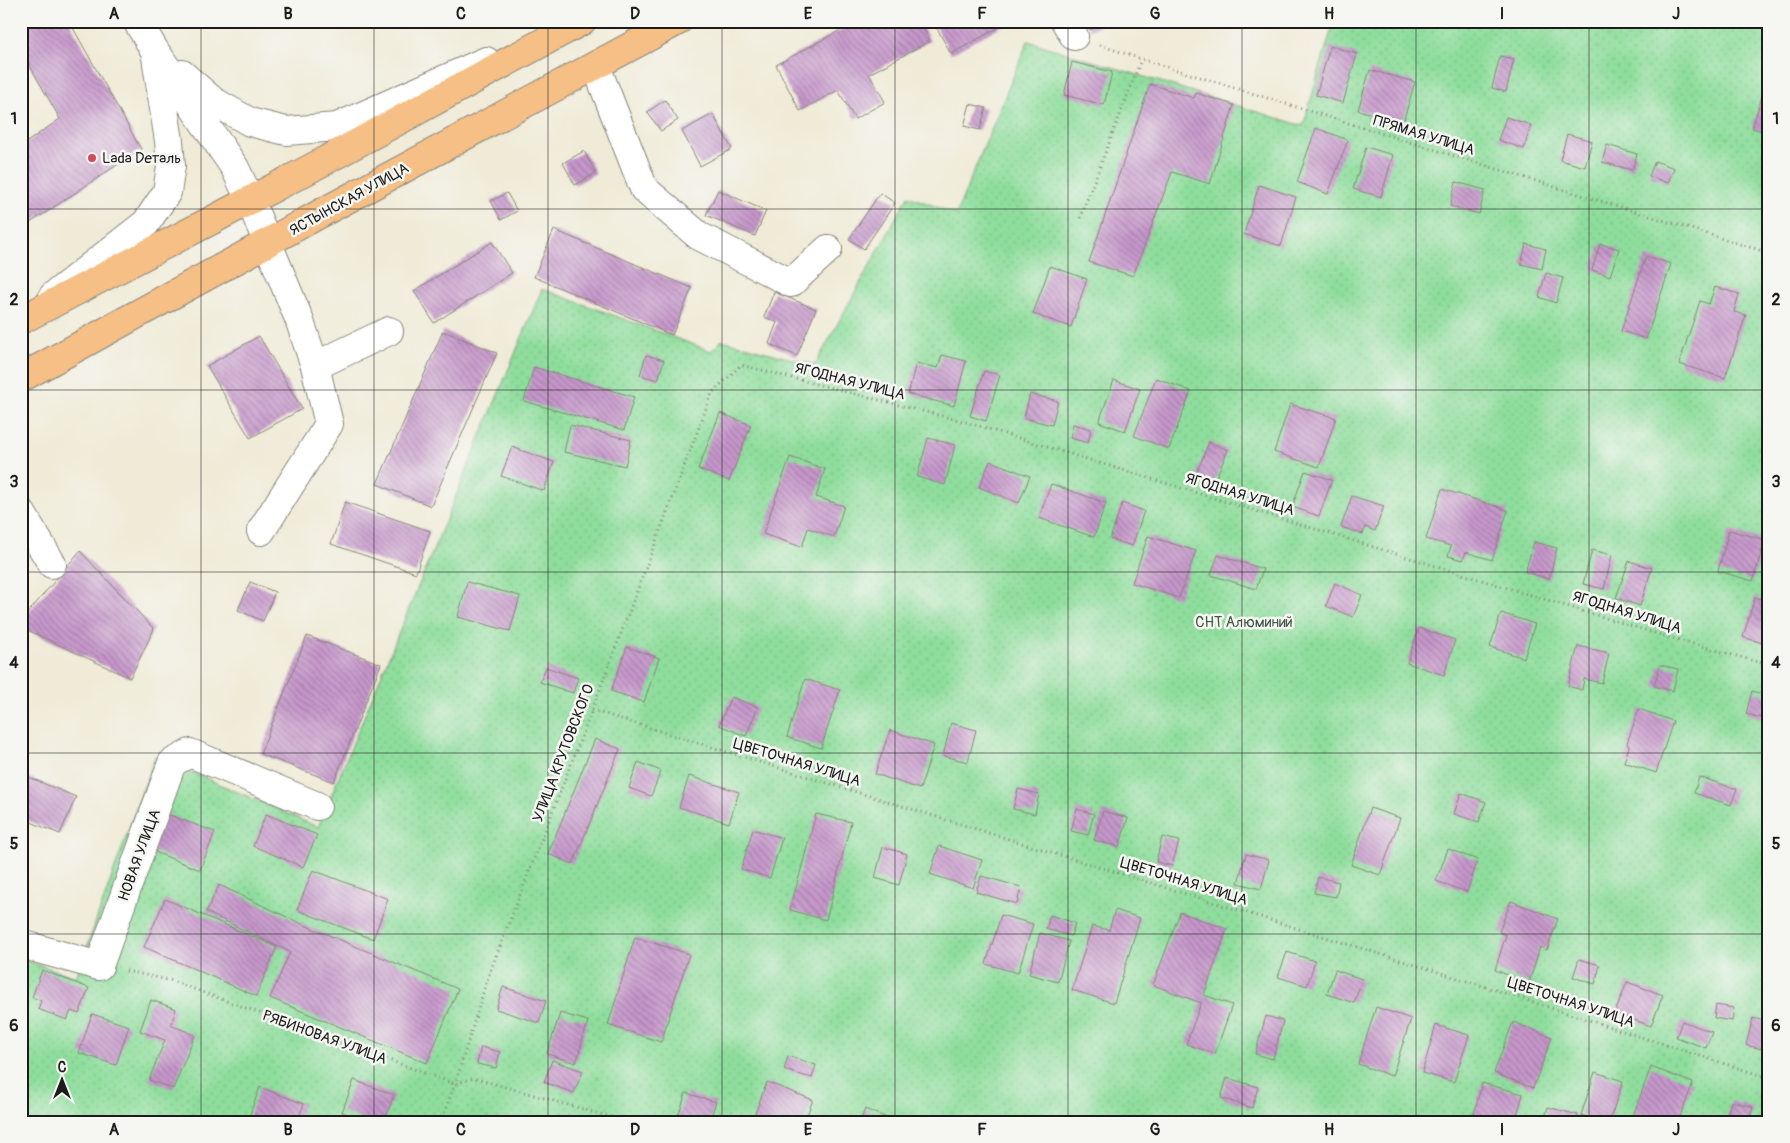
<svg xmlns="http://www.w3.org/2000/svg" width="1790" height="1143" font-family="Pangolin,sans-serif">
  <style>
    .garden { fill: url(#garden-dots); stroke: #567d5c }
    .building { fill: url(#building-back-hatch) }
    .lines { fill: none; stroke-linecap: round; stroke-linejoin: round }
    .minor-casing { stroke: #86847a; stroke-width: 30 }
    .major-casing { stroke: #86847a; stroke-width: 30 }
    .path { stroke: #86847a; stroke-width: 3; stroke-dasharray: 1 4; stroke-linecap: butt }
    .minor { stroke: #fff; stroke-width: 28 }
    .major { stroke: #f5bf86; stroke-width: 28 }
    .grid { fill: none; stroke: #1c1c1c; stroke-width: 1; stroke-opacity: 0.55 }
    .poi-dot { fill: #d1495b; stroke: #f6f6f2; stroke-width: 2 }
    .labels { text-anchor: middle; stroke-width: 5; stroke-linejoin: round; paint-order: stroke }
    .street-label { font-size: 15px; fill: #1c1c1c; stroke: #f6f6f2 }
    .poi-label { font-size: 15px; fill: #1c1c1c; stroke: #f6f6f2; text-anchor: start }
    .park-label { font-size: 15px; fill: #3e5643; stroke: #f6f6f2 }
    .neatline { fill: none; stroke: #1c1c1c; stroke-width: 2 }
    .grid-label { font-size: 16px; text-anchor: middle; font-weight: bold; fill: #1c1c1c }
  </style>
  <defs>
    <pattern id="garden-dots" width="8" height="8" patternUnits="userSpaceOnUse" patternTransform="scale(1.25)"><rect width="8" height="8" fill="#8fde9d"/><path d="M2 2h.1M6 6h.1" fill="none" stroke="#7bbe87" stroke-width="1.8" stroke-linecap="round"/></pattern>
    <pattern id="building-back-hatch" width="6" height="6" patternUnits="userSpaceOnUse" patternTransform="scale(1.25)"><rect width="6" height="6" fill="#c697cb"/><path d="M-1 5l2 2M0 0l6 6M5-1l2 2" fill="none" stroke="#a07aa4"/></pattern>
  </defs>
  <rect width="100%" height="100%" fill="#f6f6f2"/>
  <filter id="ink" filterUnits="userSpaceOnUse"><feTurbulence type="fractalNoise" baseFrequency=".02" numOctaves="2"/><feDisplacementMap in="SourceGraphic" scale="10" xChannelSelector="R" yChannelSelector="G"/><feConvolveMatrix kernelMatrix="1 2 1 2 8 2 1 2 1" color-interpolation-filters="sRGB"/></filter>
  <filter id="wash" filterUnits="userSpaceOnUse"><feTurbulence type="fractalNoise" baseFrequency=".0096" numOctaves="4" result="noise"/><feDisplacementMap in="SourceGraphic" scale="20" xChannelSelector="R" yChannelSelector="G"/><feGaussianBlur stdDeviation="1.12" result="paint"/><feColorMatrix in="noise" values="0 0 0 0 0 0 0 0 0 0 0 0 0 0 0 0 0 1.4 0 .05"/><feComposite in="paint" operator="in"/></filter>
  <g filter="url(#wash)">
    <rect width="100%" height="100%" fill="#f0ebd7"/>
    <path class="garden" d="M1334,21h435v1101h-1748v-163l55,18 79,-221 163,71 224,-538 169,62 11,-11 93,25 93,-169 48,18 72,-173 275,85z"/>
    <g id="blocks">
      <path class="building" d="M21,21h48l72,128 -120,80v-83l39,-27 -39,-69z
        M857,21h62l11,20 -61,33 16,28 -30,17 -17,-29 -38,21 -24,-46z
        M933,21h71l1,3 -54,30z
        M1086,21h23l-19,9z
        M1330,46l27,8 -14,49 -27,-8z
        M1500,56l14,3 -8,33 -14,-4z
        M1072,62l40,10 -8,33 -40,-10z
        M1370,70l45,12 -12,40 -45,-12z
        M1768,77h1v56l-17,-5z
        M1150,84l44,14 2,-5 38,12 -24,79 -38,-12 -39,104 -44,-14z
        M665,100l13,20 -17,11 -14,-19z
        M970,104l16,4 -6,22 -16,-4z
        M713,114l19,35 -32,17 -18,-35z
        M1506,117l25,8 -7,24 -26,-9z
        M1316,128l32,12 -20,54 -31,-12z
        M1567,134l25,7 -7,26 -25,-7z
        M1607,145l30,9 -5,16 -30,-8z
        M1366,147l27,8 -12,42 -28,-8z
        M584,151l12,22 -21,12 -12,-22z
        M1655,161l19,7 -6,15 -19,-7z
        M1456,182l29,8 -6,24 -29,-8z
        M1259,185l37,12 -15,49 -37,-12z
        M718,190l48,21 -11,25 -49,-21z
        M507,193l10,18 -16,9 -10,-19z
        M880,193l15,10 -31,46 -15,-10z
        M554,230l138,58 -20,47 -138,-58z
        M492,242l20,31 -78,50 -20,-32z
        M1526,244l20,5 -4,20 -21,-5z
        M1600,244l19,5 -9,27 -18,-6z
        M1646,256l25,8 -25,75 -25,-8z
        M1050,266l37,13 -16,48 -38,-13z
        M1546,273l17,5 -7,25 -17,-6z
        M1715,287l24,7 -5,18 12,3 -21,63 -46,-14 21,-63 9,3z
        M774,292l42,17 -19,47 -28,-12 8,-22 -13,-5z
        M443,331l54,22 -66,153 -54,-22z
        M259,336l43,73 -52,29 -43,-72z
        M646,355l18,5 -6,20 -18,-5z
        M942,355l24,6 -12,45 -46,-12 8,-31 22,5z
        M534,367l100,30 -10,33 -100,-29z
        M984,371l16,4 -14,46 -16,-5z
        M1156,378l35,13 -22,58 -35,-13z
        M1114,380l26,9 -15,42 -26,-9z
        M1030,394l28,7 -6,24 -28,-7z
        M1290,404l46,14 -17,49 -45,-15z
        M720,413l31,12 -22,56 -31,-12z
        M1073,424l18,5 -3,14 -18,-5z
        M570,425l61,15 -6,26 -61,-14z
        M928,438l27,7 -10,40 -28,-8z
        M1209,442l19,8 -14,32 -18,-8z
        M512,447l42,15 -10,29 -43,-15z
        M790,457l35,12 -9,28 28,9 -10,31 -26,-9 -6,19 -39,-13z
        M990,461l40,15 -11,27 -40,-16z
        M1305,471l27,9 -13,36 -27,-9z
        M1051,484l55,19 -12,34 -55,-19z
        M1442,489l66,21 -16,50 -26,-8 -3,8 -15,-4 3,-10 -25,-7z
        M1352,496l32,10 -9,25 -10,-4 -2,7 -22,-7z
        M345,502l85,29 -14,42 -85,-29z
        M1122,503l22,8 -12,35 -22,-7z
        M1729,530l36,10 -12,41 -35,-10z
        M1148,536l48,15 -17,47 -47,-15z
        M1534,542l23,6 -8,31 -24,-7z
        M1592,550l20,5 -8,34 -21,-5z
        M80,551l74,78 -24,49 -109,-51v-6z
        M1218,555l45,14 -7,20 -45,-14z
        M1629,561l23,7 -12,38 -24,-8z
        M250,582l25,10 -12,29 -25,-11z
        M467,582l53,14 -10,35 -52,-14z
        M1335,583l27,12 -9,22 -27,-11z
        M1755,597l14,5v43l-26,-8z
        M1501,613l34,11 -11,34 -34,-11z
        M1419,628l36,12 -11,35 -37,-12z
        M307,636l74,28 -47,118 -74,-28z
        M1578,646l31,7 -7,30 -18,-4 -2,11 -14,-4z
        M627,647l32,11 -15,44 -33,-11z
        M1660,665l18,4 -5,22 -19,-5z
        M546,667l32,11 -5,15 -33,-11z
        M805,679l35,11 -19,58 -34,-11z
        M1752,691l17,5v24l-23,-6z
        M731,697l27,10 -12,29 -27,-11z
        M1639,709l34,12 -17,52 -32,-11 5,-15 -2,-4z
        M951,723l25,7 -8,32 -25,-6z
        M890,730l44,15 -14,44 -45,-15z
        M595,739l25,10 -47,115 -25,-10z
        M638,762l23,9 -10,25 -22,-8z
        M21,774l55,23 -16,37 -39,-16z
        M689,776l50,16 -10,31 -50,-16z
        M1699,777l38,12 -6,16 -37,-12z
        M1018,789l21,5 -4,20 -22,-5z
        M1461,793l25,9 -7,20 -25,-8z
        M1370,808l30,10 -20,57 -29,-10z
        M1077,809l17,5 -6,21 -17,-4z
        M1103,811l25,7 -9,29 -25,-7z
        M164,813l51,19 -15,38 -50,-20z
        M266,814l51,21 -14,32 -50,-21z
        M816,814l35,8 -25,98 -36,-10z
        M753,829l29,9 -12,40 -29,-9z
        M1162,837l17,4 -7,25 -16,-4z
        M21,839l6,2 -6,14z
        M939,846l43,14 -9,28 -43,-14z
        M883,847l24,7 -8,31 -24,-7z
        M1448,849l30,11 -11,32 -31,-11z
        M1246,854l23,6 -8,29 -23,-6z
        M313,870l75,29 -15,40 -76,-29z
        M981,876l40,11 -4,17 -41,-12z
        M1318,877l21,5 -3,15 -22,-4z
        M219,885l83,39 156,65 -31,74 -157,-65 20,-46 -84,-40z
        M165,899l112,48 -21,49 -112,-49z
        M1511,901l47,18 -11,31 -7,-3 -11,36 -34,-13 11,-35 -7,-3z
        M1115,910l25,8 -26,85 -42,-13 20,-64 17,4z
        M1180,912l47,17 -23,66 28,10 -17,49 -29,-10 15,-41 -48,-18z
        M1001,915l32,9 -15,49 -32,-9z
        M1050,915l25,8 -4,13 -25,-7z
        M1040,933l29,8 -11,41 -29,-8z
        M635,937l54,17 -28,88 -53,-17z
        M1287,952l28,9 -8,25 -29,-9z
        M1579,959l21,6 -5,19 -22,-7z
        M42,970l47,18 -10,26 -8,-3 -4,9 -29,-11 3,-8 -9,-4z
        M1335,970l27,9 -8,24 -27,-9z
        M1627,982l36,13 -12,31 -36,-13z
        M503,987l43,14 -7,22 -43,-14z
        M151,1000l25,9 -5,16 24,10 -22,54 -24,-9 16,-40 -25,-9z
        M1716,1005l18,3 -2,13 -18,-3z
        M1376,1007l35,12 -19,57 -34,-12z
        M560,1013l28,8 -12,42 -29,-9z
        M92,1014l37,12 -13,39 -37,-12z
        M1266,1016l17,5 -10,38 -18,-5z
        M1753,1018l16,4 -7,27 -16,-4z
        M1682,1021l30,11 -6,16 -30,-11z
        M1513,1022l39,15 -19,51 -39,-15z
        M1436,1025l33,10 -15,47 -32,-9z
        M481,1047l19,5 -4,16 -19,-4z
        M788,1056l28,9 -4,13 -28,-8z
        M552,1060l31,11 -9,22 -30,-11z
        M1651,1067l42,16 -15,39 -47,-1z
        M1595,1072l28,9 -14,41h-7l-21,-7z
        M1227,1078l31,9 -6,21 -31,-10z
        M354,1080l40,15 -10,27h-16l-26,-10z
        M767,1082l46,18 -9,22 -52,-1z
        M1482,1083l41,11 -8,28h-13l-28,-8z
        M260,1087l44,17 -7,18h-50z
        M686,1093l30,9 -7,20h-33z
        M1731,1101l22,6 -4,15h-24z
        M1548,1107l30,8 -2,7h-32z
        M865,1109l22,9 -1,4h-26z"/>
    </g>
  </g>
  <g filter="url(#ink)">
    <use href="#blocks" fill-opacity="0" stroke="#86847a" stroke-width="1"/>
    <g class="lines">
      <defs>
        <path id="minor" d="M137,21l18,30 80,117 15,32 49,119 16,47 14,58 -68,107
          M1065,21l9,15
          M596,66l48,123 55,47 92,47 37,-34
          M182,74l31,27 37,21 36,9 51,-4 149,-66
          M53,296l93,-73 21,-31 4,-26 -2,-25 -13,-84
          M315,366l74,-35
          M21,512l31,52
          M21,944l78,22 73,-203 18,-10 127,53"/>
        <path id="major" d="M21,320l283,-148 278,-151
          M21,378l304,-167 353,-190"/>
      </defs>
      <use href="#minor" class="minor-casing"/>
      <use href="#major" class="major-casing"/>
      <path class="path" d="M1100,45l41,14 628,194
        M1080,218l61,-158
        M592,710l872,270 305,98
        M126,971l43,9 286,104 19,-6 154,44
        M441,1122l14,-38 33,-107 104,-267 120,-317 29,-28 225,57 695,213 108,30"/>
      <use href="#minor" class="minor"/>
      <use href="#major" class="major"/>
    </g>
  </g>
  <path class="grid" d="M201,21v1101M374,21v1101M548,21v1101M722,21v1101M895,21v1101M1068,21v1101M1242,21v1101M1416,21v1101M1589,21v1101M21,209h1748M21,390h1748M21,572h1748M21,753h1748M21,934h1748"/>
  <circle class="poi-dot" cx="92" cy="158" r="5"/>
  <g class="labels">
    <g class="street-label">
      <text transform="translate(1424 135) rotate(17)" y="5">ПРЯМАЯ УЛИЦА</text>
      <text transform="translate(349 199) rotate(-29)" y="5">ЯСТЫНСКАЯ УЛИЦА</text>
      <text transform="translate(850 381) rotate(14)" y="5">ЯГОДНАЯ УЛИЦА</text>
      <text transform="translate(1240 494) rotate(17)" y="5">ЯГОДНАЯ УЛИЦА</text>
      <text transform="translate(1627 612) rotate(17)" y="5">ЯГОДНАЯ УЛИЦА</text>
      <text transform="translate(563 753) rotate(-69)" y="5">УЛИЦА КРУТОВСКОГО</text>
      <text transform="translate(797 762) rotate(17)" y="5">ЦВЕТОЧНАЯ УЛИЦА</text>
      <text transform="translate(139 855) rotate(-70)" y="5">НОВАЯ УЛИЦА</text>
      <text transform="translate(1184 881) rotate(17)" y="5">ЦВЕТОЧНАЯ УЛИЦА</text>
      <text transform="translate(1571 1002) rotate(18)" y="5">ЦВЕТОЧНАЯ УЛИЦА</text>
      <text transform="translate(325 1037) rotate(20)" y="5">РЯБИНОВАЯ УЛИЦА</text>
    </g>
    <g class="poi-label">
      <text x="102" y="163">Lada Dеталь</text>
    </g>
    <g class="park-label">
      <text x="1244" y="627">СНТ Алюминий</text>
    </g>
  </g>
  <rect width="1790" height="1143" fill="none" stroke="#f6f6f2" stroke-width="55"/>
  <g transform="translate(62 1080)" stroke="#f6f6f2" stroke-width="4" paint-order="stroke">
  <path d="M0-4L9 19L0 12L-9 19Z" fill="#1c1c1c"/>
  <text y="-8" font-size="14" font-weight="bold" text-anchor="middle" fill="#1c1c1c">С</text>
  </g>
  <rect x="28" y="28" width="1734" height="1088" class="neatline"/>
  <g class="grid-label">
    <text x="114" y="19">A</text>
    <text x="288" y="19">B</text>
    <text x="461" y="19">C</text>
    <text x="635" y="19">D</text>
    <text x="808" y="19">E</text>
    <text x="982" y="19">F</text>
    <text x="1155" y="19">G</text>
    <text x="1329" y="19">H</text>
    <text x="1502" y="19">I</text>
    <text x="1676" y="19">J</text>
    <text x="14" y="124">1</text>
    <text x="1776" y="124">1</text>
    <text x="14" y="305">2</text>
    <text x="1776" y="305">2</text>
    <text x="14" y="487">3</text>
    <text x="1776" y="487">3</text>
    <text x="14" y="668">4</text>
    <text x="1776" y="668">4</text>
    <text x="14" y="849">5</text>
    <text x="1776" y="849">5</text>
    <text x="14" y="1031">6</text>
    <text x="1776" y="1031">6</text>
    <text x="114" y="1135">A</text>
    <text x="288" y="1135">B</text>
    <text x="461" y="1135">C</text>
    <text x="635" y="1135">D</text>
    <text x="808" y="1135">E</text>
    <text x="982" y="1135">F</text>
    <text x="1155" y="1135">G</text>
    <text x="1329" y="1135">H</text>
    <text x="1502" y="1135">I</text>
    <text x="1676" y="1135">J</text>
  </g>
</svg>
